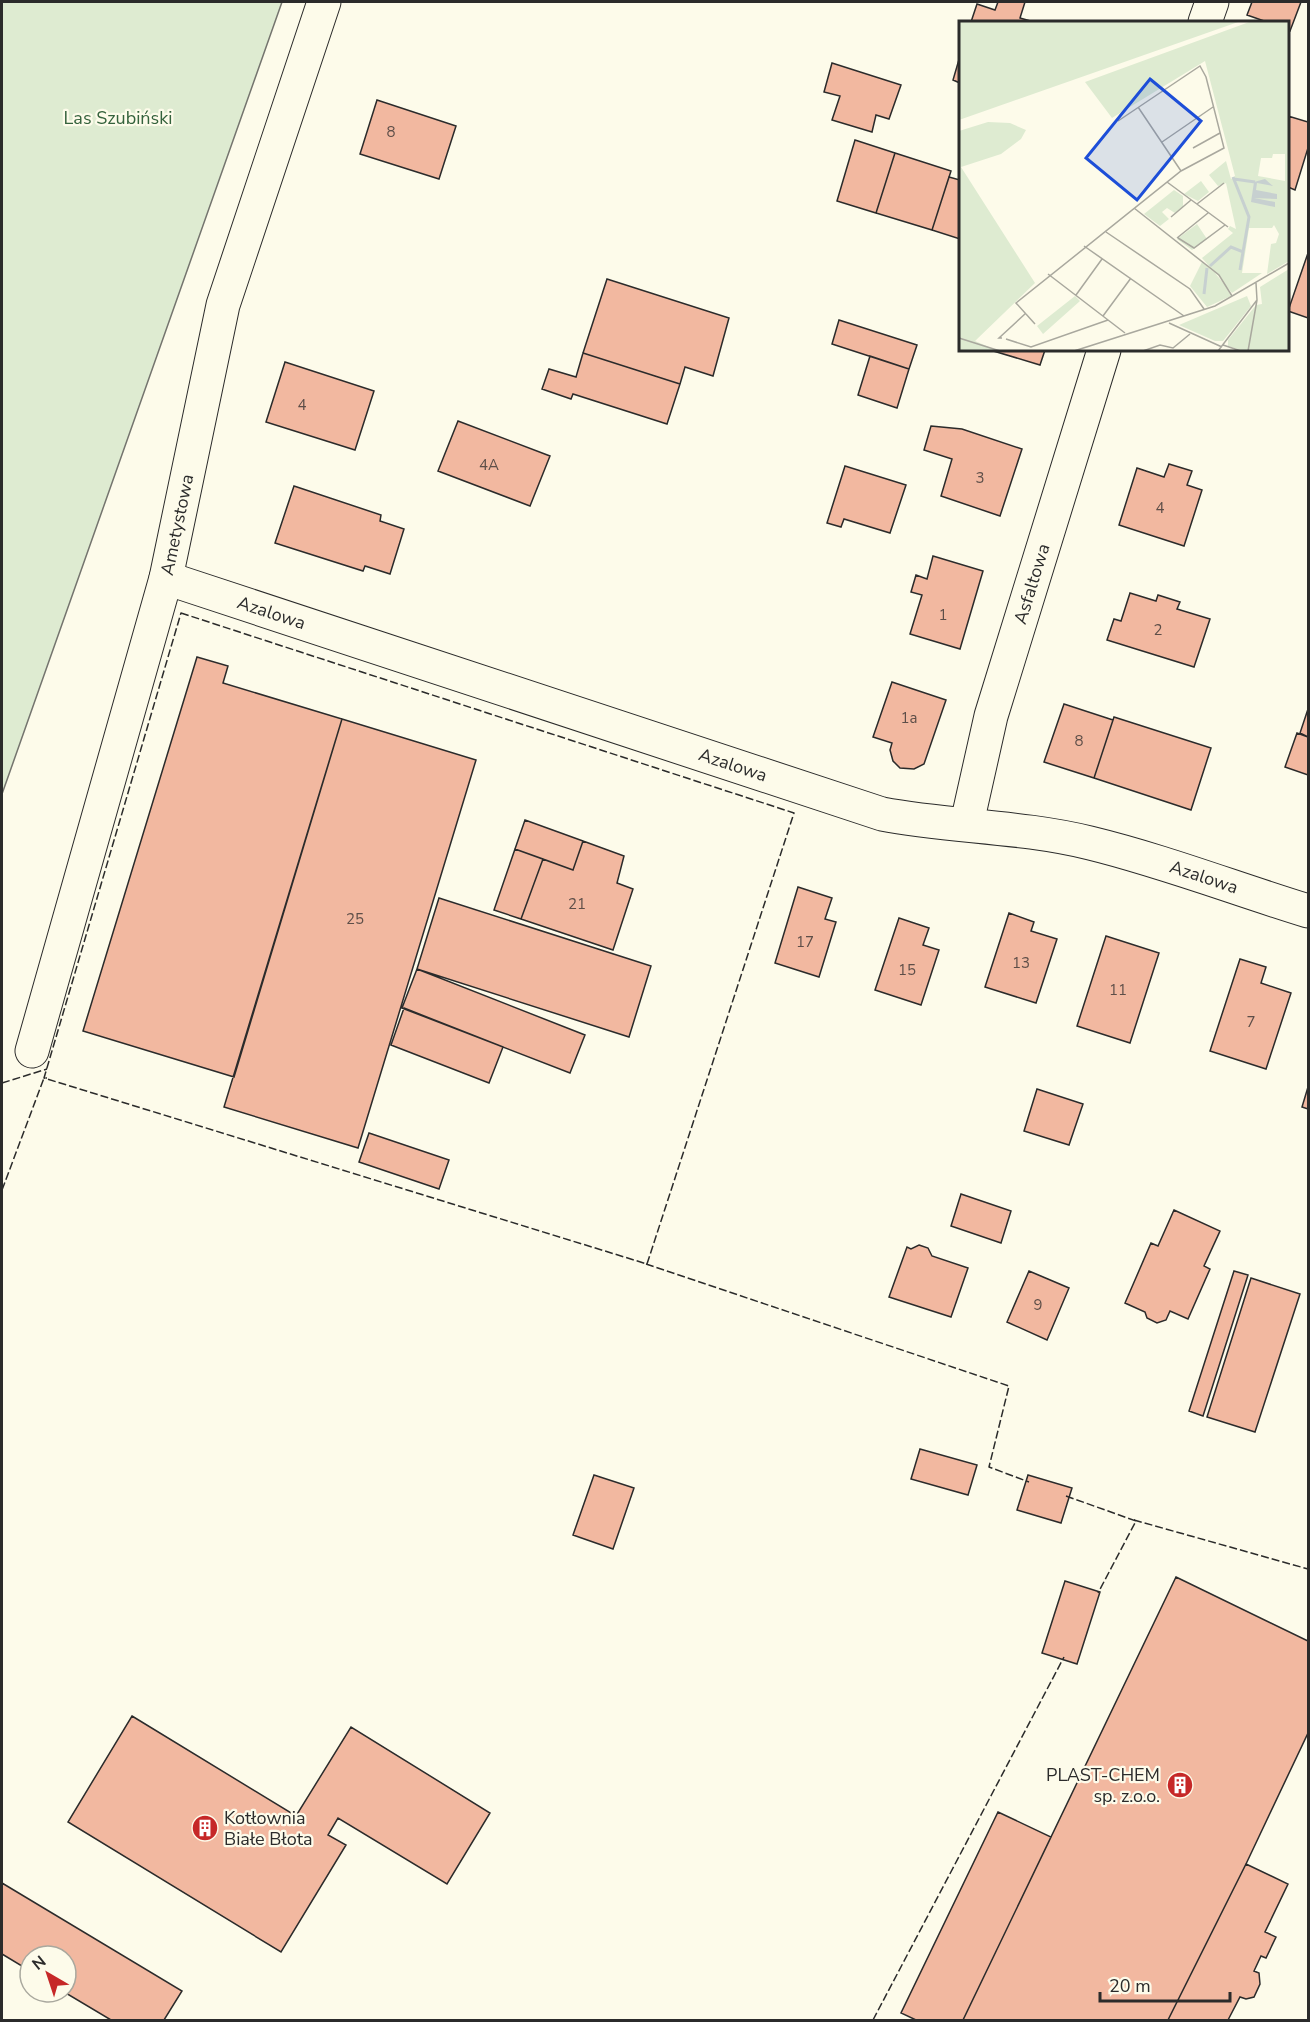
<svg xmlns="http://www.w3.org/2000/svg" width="1310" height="2022" font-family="'Nunito Sans',sans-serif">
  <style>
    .green { fill: #deebd1; stroke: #74746e; stroke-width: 1.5 }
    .building { fill: #f2b8a0; stroke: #2b2b2b; stroke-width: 1.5 }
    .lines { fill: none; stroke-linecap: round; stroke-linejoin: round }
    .street-casing { stroke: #2b2b2b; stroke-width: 35 }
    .street { stroke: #fdfbea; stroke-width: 33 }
    .fence { stroke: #2b2b2b; stroke-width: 1.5; stroke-dasharray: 8 3; stroke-linecap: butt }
    .labels { text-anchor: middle; stroke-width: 4.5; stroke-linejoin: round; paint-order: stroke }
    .number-label { font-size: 15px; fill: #5d4e48 }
    .park-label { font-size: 18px; fill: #34623c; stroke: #fdfbea }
    .street-label { font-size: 18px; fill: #2b2b2b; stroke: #fdfbea }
    .poi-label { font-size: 18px; fill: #2b2b2b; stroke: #fdfbea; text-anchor: end }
    .inset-river { fill: none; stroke: #c7d0d0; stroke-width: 3 }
    .inset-road { fill: none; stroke: #a9a89e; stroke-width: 1.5 }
    .view { fill: #1d4ed8; fill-opacity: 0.15; stroke: #1d4ed8; stroke-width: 3 }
    .inset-edge { fill: none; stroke: #2b2b2b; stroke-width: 3 }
  </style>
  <rect width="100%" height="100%" fill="#fdfbea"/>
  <path class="green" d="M2,2h280l-280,792z"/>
  <path class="building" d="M998,2h27l-5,16 14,4h-63l6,-18 18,6z
    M1252,2h49l-11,29 -2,-1v-8h-21l-20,-7z
    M960,56v27l-7,-3z
    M832,63l69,22 -12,34 -13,-4 -4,17 -40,-12 8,-24 -16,-4z
    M377,100l79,26 -17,53 -79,-25z
    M1288,116l20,6v26l-13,42 -7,-3z
    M855,140l40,13 -19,60 -39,-12z
    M895,153l56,18 -19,59 -56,-17z
    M949,177l11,3v59l-28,-9z
    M1308,253v65l-20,-7z
    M607,279l122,39 -16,58 -28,-9 -5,17 -97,-31z
    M839,320l78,25 -8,24 -77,-25z
    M990,350h55l-5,15z
    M583,353l97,31 -13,40 -94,-30 -2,5 -29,-10 7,-20 27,8z
    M870,356l39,13 -12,39 -39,-13z
    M285,362l89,29 -19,59 -89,-28z
    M458,421l92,35 -20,50 -92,-35z
    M931,426l31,3 60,20 -22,67 -59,-20 11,-37 -28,-9z
    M1169,464l23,7 -5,14 15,5 -18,56 -65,-21 18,-57 27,9z
    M845,466l61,19 -16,48 -46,-14 -3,8 -14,-4z
    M294,486l87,29 -1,6 24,8 -14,45 -25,-8 -2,5 -88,-28z
    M933,556l50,15 -23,78 -50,-15 12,-39 -11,-3 5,-17 11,4z
    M1130,593l26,8 2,-6 22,7 -3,7 33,10 -16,48 -87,-27 7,-21 7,2z
    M197,657l31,9 -5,17 119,36 -108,358 -151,-46z
    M892,682l54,18 -22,64 -10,5 -14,-1 -7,-7 -3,-11 2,-7 -19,-6z
    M1064,704l49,16 -19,58 -50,-16z
    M1308,709v28l-8,-4z
    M1114,717l97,31 -20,62 -97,-32z
    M342,719l134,41 -118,388 -134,-41z
    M1297,733l11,4v38l-23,-8z
    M525,820l58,21 -10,29 -58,-21z
    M583,841l41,15 -7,27 16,6 -20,61 -92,-31 22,-60 30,11z
    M515,849l28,10 -22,60 -27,-9z
    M798,887l34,11 -7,21 11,3 -17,55 -44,-14z
    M439,898l212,68 -22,71 -212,-68z
    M1009,913l25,9 -3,9 26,8 -21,64 -51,-16z
    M899,918l30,10 -6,17 16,5 -18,55 -46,-15z
    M1106,936l53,17 -29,90 -53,-17z
    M1240,959l26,8 -5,16 30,10 -25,76 -56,-18z
    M417,969l168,66 -15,38 -168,-65z
    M404,1008l99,39 -14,36 -98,-38z
    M1308,1087v22l-6,-2z
    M1037,1089l46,15 -14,41 -45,-14z
    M369,1133l80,27 -10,29 -80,-27z
    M961,1194l50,17 -10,32 -50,-17z
    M1174,1210l46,21 -16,35 6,3 -22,50 -18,-8 -4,9 -9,3 -10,-5 -2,-6 -20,-9 26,-60 7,3z
    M919,1245l9,3 4,8 36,12 -17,49 -62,-20 18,-50 4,2z
    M1029,1271l40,17 -22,52 -40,-18z
    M1234,1271l14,4 -45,141 -14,-5z
    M1251,1278l49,16 -45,138 -48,-15z
    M920,1449l57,16 -9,30 -57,-16z
    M594,1475l40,13 -21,61 -40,-14z
    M1028,1475l44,13 -11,35 -44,-13z
    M1176,1577l132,64v92l-62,131 -78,156h-205z
    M1065,1581l35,11 -23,72 -35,-11z
    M132,1716l164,100 55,-89 139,86 -43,71 -109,-66 -10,17 18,10 -65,107 -213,-130z
    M998,1812l53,25 -88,183h-47l-15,-7z
    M1246,1864l42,20 -23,48 11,5 -10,21 -5,-2 -7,15 5,2 1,11 -6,13 -8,2 -6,-2 -12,23h-60z
    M2,1883l180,108 -18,29h-53l-47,-28h2v-36h-36v15l-28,-17z"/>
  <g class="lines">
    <defs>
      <g id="street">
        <path d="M1205,22l7,-20"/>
        <path id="s1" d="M166,578l716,236c69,13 139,12 208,29 74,18 146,46 218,68"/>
        <path id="s2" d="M967,823l24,-107 113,-366"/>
        <path id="s3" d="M32,1051l134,-473 57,-273 101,-303"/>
      </g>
    </defs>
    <use href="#street" class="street-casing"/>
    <use href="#street" class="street"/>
    <path class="fence" d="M181,613l613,200 -147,451 -603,-186z
      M2,1083l45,-14
      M2,1190l42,-112h3
      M646,1264l363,122 -20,81 40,15
      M1066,1496l70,25 -38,72
      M1134,1520l174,49
      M873,2020l191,-363"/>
  </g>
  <defs>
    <symbol id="building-disc" viewBox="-11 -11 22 22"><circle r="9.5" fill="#c62828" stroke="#fdfbea"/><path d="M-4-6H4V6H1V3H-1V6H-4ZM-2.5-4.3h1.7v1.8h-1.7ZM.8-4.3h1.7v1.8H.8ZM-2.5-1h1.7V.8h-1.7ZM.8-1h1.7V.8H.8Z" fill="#fff"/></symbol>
  </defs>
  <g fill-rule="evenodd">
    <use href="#building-disc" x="1165" y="1770" width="30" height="30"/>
    <use href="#building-disc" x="190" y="1813" width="30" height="30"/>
  </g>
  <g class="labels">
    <g class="number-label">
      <text x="391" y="137">8</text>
      <text x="302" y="410">4</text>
      <text x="489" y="470">4A</text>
      <text x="980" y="483">3</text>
      <text x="1160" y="513">4</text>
      <text x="943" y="620">1</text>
      <text x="1158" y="635">2</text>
      <text x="909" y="723">1a</text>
      <text x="1079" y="746">8</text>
      <text x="577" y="909">21</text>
      <text x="355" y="924">25</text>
      <text x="805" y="947">17</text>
      <text x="1021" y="968">13</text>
      <text x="907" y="975">15</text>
      <text x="1118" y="995">11</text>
      <text x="1251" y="1027">7</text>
      <text x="1038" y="1310">9</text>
    </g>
    <g class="park-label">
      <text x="118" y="124">Las Szubiński</text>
    </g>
    <g class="street-label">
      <text dy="6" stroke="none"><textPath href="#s3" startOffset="546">Ametystowa</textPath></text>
      <text dy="6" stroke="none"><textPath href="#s2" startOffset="248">Asfaltowa</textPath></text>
      <text dy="6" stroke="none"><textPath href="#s1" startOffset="111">Azalowa</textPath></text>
      <text dy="6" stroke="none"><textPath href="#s1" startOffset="597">Azalowa</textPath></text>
      <text dy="6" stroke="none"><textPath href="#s1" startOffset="1083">Azalowa</textPath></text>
    </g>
    <g class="poi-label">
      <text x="1160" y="1781">PLAST-CHEM<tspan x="1160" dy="21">sp. z.o.o.</tspan></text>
      <text x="224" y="1824" text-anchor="start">Kotłownia<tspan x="224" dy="21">Białe Błota</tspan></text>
    </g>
  </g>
  <g transform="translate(959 21)">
    <rect width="330" height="330" fill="#fdfbea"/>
    <path d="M0,0h282l-282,99zM293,0h37v240l-22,13 4,-30 5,-1 3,-9 -5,-9 -2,3h-23l-7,45h20l-30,20 -30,-35 31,-25 -5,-4 2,-3 6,3 -10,-46 -8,3 -9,-11 17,-14 5,18 4,-3 -30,-115 -93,57 -27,-36zM314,133h12v27l-27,-5 3,-18h11zM29,101l22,1 16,7 -5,9 -20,15 -40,13 74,116 -60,58 23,10h-39v-220zM242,160l8,11 -11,9 -14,-7zM215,169l9,6v11l-8,6 -8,-5 -5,4 7,7 -9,7 -16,-12zM238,203l10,15 -15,11 -15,-11zM243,241l19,16 10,18 -24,11 -17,-21zM330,248v82h-45l-16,-5v-6l28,-35 6,-1 -2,-17zM116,275l5,5 -37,33 -6,-8zM288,275l4,10 -28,35h-8l-36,-16z" fill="#deebd1" fill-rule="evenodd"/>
    <path d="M306,158l8,7 -16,-3 -1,7 21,4v5l-23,-1 21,4v5l-24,-5 3,-20z" fill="#c7d0d0"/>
    <path class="inset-river" d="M275,158l21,3M251,245l21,-19 12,5 6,-35 -16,-40M281,249l3,-18M245,273l3,-26"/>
    <path class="inset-road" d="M179,86l43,64M203,121l51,-35M234,127l27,-15M208,161l61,45M238,183l27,-21M175,187l85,67 13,21M212,196l20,-17M147,211l84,57 14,20M218,217l31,-25M219,217l16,10 31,-23M125,225l100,70M89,253l77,59M117,274l26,-36M144,295l28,-38M210,302l53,24M76,303l-19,-21 165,-132 43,-23 -18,-71 -6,-11 -82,55M0,317l41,13M43,317h-3l27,-25M47,318l25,8 77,-27M264,324l18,6M115,330l141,-45 74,-43M184,330l17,-6 13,3 17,-14M259,330l39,-51 -1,-17M289,330l9,-51"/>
    <path class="view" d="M191,58l51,42 -64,79 -51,-42z"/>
    <rect width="330" height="330" class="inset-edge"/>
  </g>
  <rect width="1310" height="2022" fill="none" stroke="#2b2b2b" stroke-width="6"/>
  <g transform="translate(48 1974) rotate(321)"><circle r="28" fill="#fdfbea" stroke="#a9a89e" stroke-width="1.5"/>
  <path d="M0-4.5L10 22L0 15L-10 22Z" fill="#c62828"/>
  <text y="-9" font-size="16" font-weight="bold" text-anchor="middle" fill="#2b2b2b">N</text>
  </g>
  <path d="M1100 1992v9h130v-9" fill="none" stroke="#2b2b2b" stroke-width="3"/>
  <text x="1109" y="1992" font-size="18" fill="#2b2b2b" stroke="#fdfbea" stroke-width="4.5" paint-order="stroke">20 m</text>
</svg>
